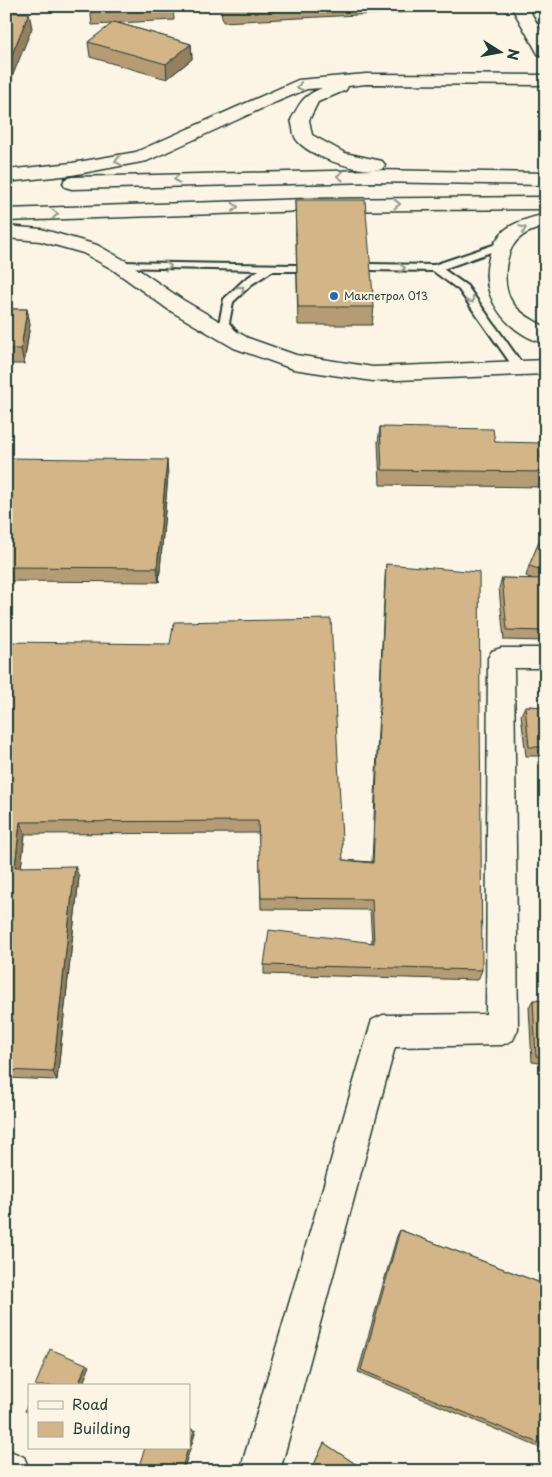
<svg xmlns="http://www.w3.org/2000/svg" width="552" height="1477" font-family="'Playpen Sans',sans-serif">
  <style>
    .lines { fill: none; stroke-linecap: round; stroke-linejoin: round }
    .lane-casing { stroke: #1f3d34; stroke-width: 4 }
    .street-casing { stroke: #1f3d34; stroke-width: 3 }
    .secondary-casing { stroke: #1f3d34; stroke-width: 3 }
    .highway-casing { stroke: #1f3d34; stroke-width: 3 }
    .lane { fill: #fcf5e5; fill-rule: evenodd }
    .street { fill: #fcf5e5; fill-rule: evenodd }
    .secondary { fill: #fcf5e5; fill-rule: evenodd }
    .highway { fill: #fcf5e5; fill-rule: evenodd }
    .wall { fill: #b69c74; stroke: #1f3d34 }
    .shaded-wall { fill: #947f5e; stroke: #1f3d34 }
    .building { fill: #d4b587; stroke: #1f3d34 }
    .oneway { stroke: #8e998c }
    .poi-dot { fill: #1f6fb2; stroke: #fcf5e5; stroke-width: 2 }
    .labels { text-anchor: middle; stroke-width: 4; stroke-linejoin: round; paint-order: stroke }
    .far-poi-label { font-size: 11px; fill: #1f3d34; stroke: #fcf5e5; text-anchor: start }
  </style>
  <rect width="100%" height="100%" fill="#fcf5e5"/>
  <filter id="ink" filterUnits="userSpaceOnUse"><feTurbulence type="fractalNoise" baseFrequency=".02" numOctaves="2"/><feDisplacementMap in="SourceGraphic" scale="10" xChannelSelector="R" yChannelSelector="G"/><feConvolveMatrix kernelMatrix="1 2 1 2 8 2 1 2 1" color-interpolation-filters="sRGB"/></filter>
  <g filter="url(#ink)">
    <g class="lines">
      <defs>
        <path id="lane" d="M505,241l5,3 -2,2 -65,23 24,17 58,82 -5,4 -4,-1 -57,-81 -26,-19 -65,-1 -5,-3 5,-3 66,1z
          M119,262l177,3 5,3 -5,3h-24l-20,13 -19,18 -4,21 12,14 -5,3 -4,-1 -13,-15 5,-25 20,-19 15,-10 -144,-3 -1,-2z"/>
        <path id="street" d="M501,648h45v20h-32l4,361 -5,11 -11,5 -107,2 -115,424h-40l132,-451 11,-5 103,-1 2,-356 4,-7z
          M6,1449l18,8 6,14h-24z"/>
        <path id="secondary" d="M511,6h16l19,33v20l-8,-5z"/>
        <path id="highway" d="M366,74l180,1v10l-180,-1 -18,2 -2,4 -28,12 -9,18 3,15 33,18 37,8 3,4 -3,4c-20,5 -74,-12 -86,-30 -3,-5 -3,-13 -5,-19 10,-19 12,-24 31,-32l-15,1 -31,13 -129,59 -75,14 -66,7v-12l66,-7 64,-11 162,-72z
          M373,170l173,3v12l-173,-3 -301,7 -7,-2 -2,-4 2,-4 7,-2z
          M546,197v12l-239,2 -301,10v-12l301,-10z
          M546,214v12c-9,3 -18,5 -25,11 -17,12 -20,48 -9,65 7,11 22,19 34,25v17c-38,-10 -68,-47 -57,-86 2,-11 9,-22 17,-29 11,-8 27,-12 40,-15z
          M6,226l35,3 56,16 29,16 57,39 65,38 48,17 77,12 173,-7v14l-173,7 -80,-12 -59,-21 -65,-38 -57,-41 -29,-16 -43,-12 -34,-3z"/>
      </defs>
      <use href="#lane" class="lane-casing"/>
      <use href="#street" class="street-casing"/>
      <use href="#secondary" class="secondary-casing"/>
      <use href="#highway" class="highway-casing"/>
      <use href="#lane" class="lane"/>
      <use href="#street" class="street"/>
      <use href="#secondary" class="secondary"/>
      <use href="#highway" class="highway"/>
    </g>
    <path class="wall" d="M90,6h83l1,14 -56,3 73,21 1,15 -25,20 -77,-22 -2,-15 24,-18 -20,1z
      M220,6h213v5l-210,11z
      M295,200l79,107 -2,18h-74z
      M6,309h21l3,15 -6,40h-18z
      M380,427l115,15 45,16h6v29l-166,-2 -2,-43z
      M6,458l162,17 -9,107 -153,-1z
      M546,525v116l-42,-1 -5,-52 3,-10 31,1 -7,-3 3,-10z
      M386,564l96,406 -4,10 -214,-6v-9l108,-23 -2,-32 -109,-1 -2,-76 -234,1 -4,33 58,10 -22,203 -51,-2v-436l337,218 29,2 13,-284z
      M525,706l21,1v49h-20l-5,-41z
      M546,796v37l-3,-29z
      M533,1000l13,1v63l-14,-2 -3,-55z
      M546,1143v44l-8,-2z
      M400,1230l146,55v186h-7l4,-22 -185,-77 39,-136z
      M324,1443l42,28h-55z"/>
    <path class="shaded-wall" d="M29,13l3,15 -26,64v-23z
      M191,44l1,15 -25,20 -1,-15z
      M27,309l3,15 -6,40 -3,-15z
      M167,460l1,15 -9,107 -2,-14z
      M20,822l5,12 -5,44 -5,-11z
      M75,866l4,11 -22,203 -4,-8z
      M86,1364l4,2 -8,20h-4z
      M189,1428l7,3 -13,40h-2z"/>
    <path class="building" d="M90,6h20l-20,2z
      M6,12l23,1 -23,56z
      M114,22l77,22 -25,20 -78,-22z
      M295,200h70l9,107h-76z
      M6,309h21l-6,40h-15z
      M380,427l113,2 2,13 48,1 -3,15h6v14l-164,-2z
      M6,458l161,2 -10,108 -151,-1z
      M546,525v46l-17,-5z
      M386,564l93,8 3,398 -218,-5 5,-35 105,13 -2,-44 -111,-1 -3,-77 -238,1 -5,45 60,-1 -22,206 -47,-2v-428l164,2 4,-22 157,-3 12,241 30,3z
      M502,578l44,1v52l-39,-1z
      M525,706l21,1v40h-17z
      M533,1000l13,1v56l-10,-1z
      M546,1160v21l-4,-1z
      M400,1230l146,55v161l-185,-76z
      M50,1349l36,15 -8,22h-43z
      M29,1401v12l-4,-2z
      M189,1428l5,3 -5,16z
      M324,1443l42,28h-55z
      M145,1448h43l-7,23h-44z"/>
    <defs><path id="oneway-chevron" d="M-2-3.5L2.5 0L-2 3.5" fill="none" stroke-width="1.6" stroke-linecap="round" stroke-linejoin="round" transform="scale(1.25)"/></defs>
    <g class="oneway">
      <use href="#oneway-chevron" transform="translate(300 87) rotate(163)"/>
      <use href="#oneway-chevron" transform="translate(118 161) rotate(170)"/>
      <use href="#oneway-chevron" transform="translate(340 176) rotate(179)"/>
      <use href="#oneway-chevron" transform="translate(177 179) rotate(178)"/>
      <use href="#oneway-chevron" transform="translate(397 204)"/>
      <use href="#oneway-chevron" transform="translate(235 207) rotate(-2)"/>
      <use href="#oneway-chevron" transform="translate(55 214) rotate(-2)"/>
      <use href="#oneway-chevron" transform="translate(523 229) rotate(-23)"/>
      <use href="#oneway-chevron" transform="translate(168 266) rotate(1)"/>
      <use href="#oneway-chevron" transform="translate(402 268)"/>
      <use href="#oneway-chevron" transform="translate(241 289) rotate(-43)"/>
      <use href="#oneway-chevron" transform="translate(471 300) rotate(55)"/>
    </g>
  </g>
  <circle class="poi-dot" cx="334" cy="296" r="5"/>
  <g class="labels">
    <g class="far-poi-label">
      <text x="344" y="300">Макпетрол 013</text>
    </g>
  </g>
  <rect width="552" height="1477" fill="none" stroke="#fcf5e5" stroke-width="25"/>
  <rect x="12" y="12" width="527" height="1452" fill="none" stroke="#1f3d34" stroke-width="2" filter="url(#ink)"/>
  <rect x="28" y="1384" width="162" height="65" fill="#fcf5e5" stroke="#a4ab9e"/>
  <rect x="38" y="1401" width="25" height="8" fill="#fcf5e5" stroke="#a4ab9e"/>
  <text x="72" y="1410" font-size="15" fill="#1f3d34">Road</text>
  <rect x="38" y="1422" width="25" height="15" fill="#d4b587" stroke="#a4ab9e"/>
  <text x="72" y="1434" font-size="15" fill="#1f3d34">Building</text>
  <g transform="translate(500 52) rotate(101)" stroke="#fcf5e5" stroke-width="4" paint-order="stroke">
  <path d="M0-4L9 19L0 12L-9 19Z" fill="#1f3d34"/>
  <text y="-8" font-size="14" font-weight="bold" text-anchor="middle" fill="#1f3d34">N</text>
  </g>
</svg>
